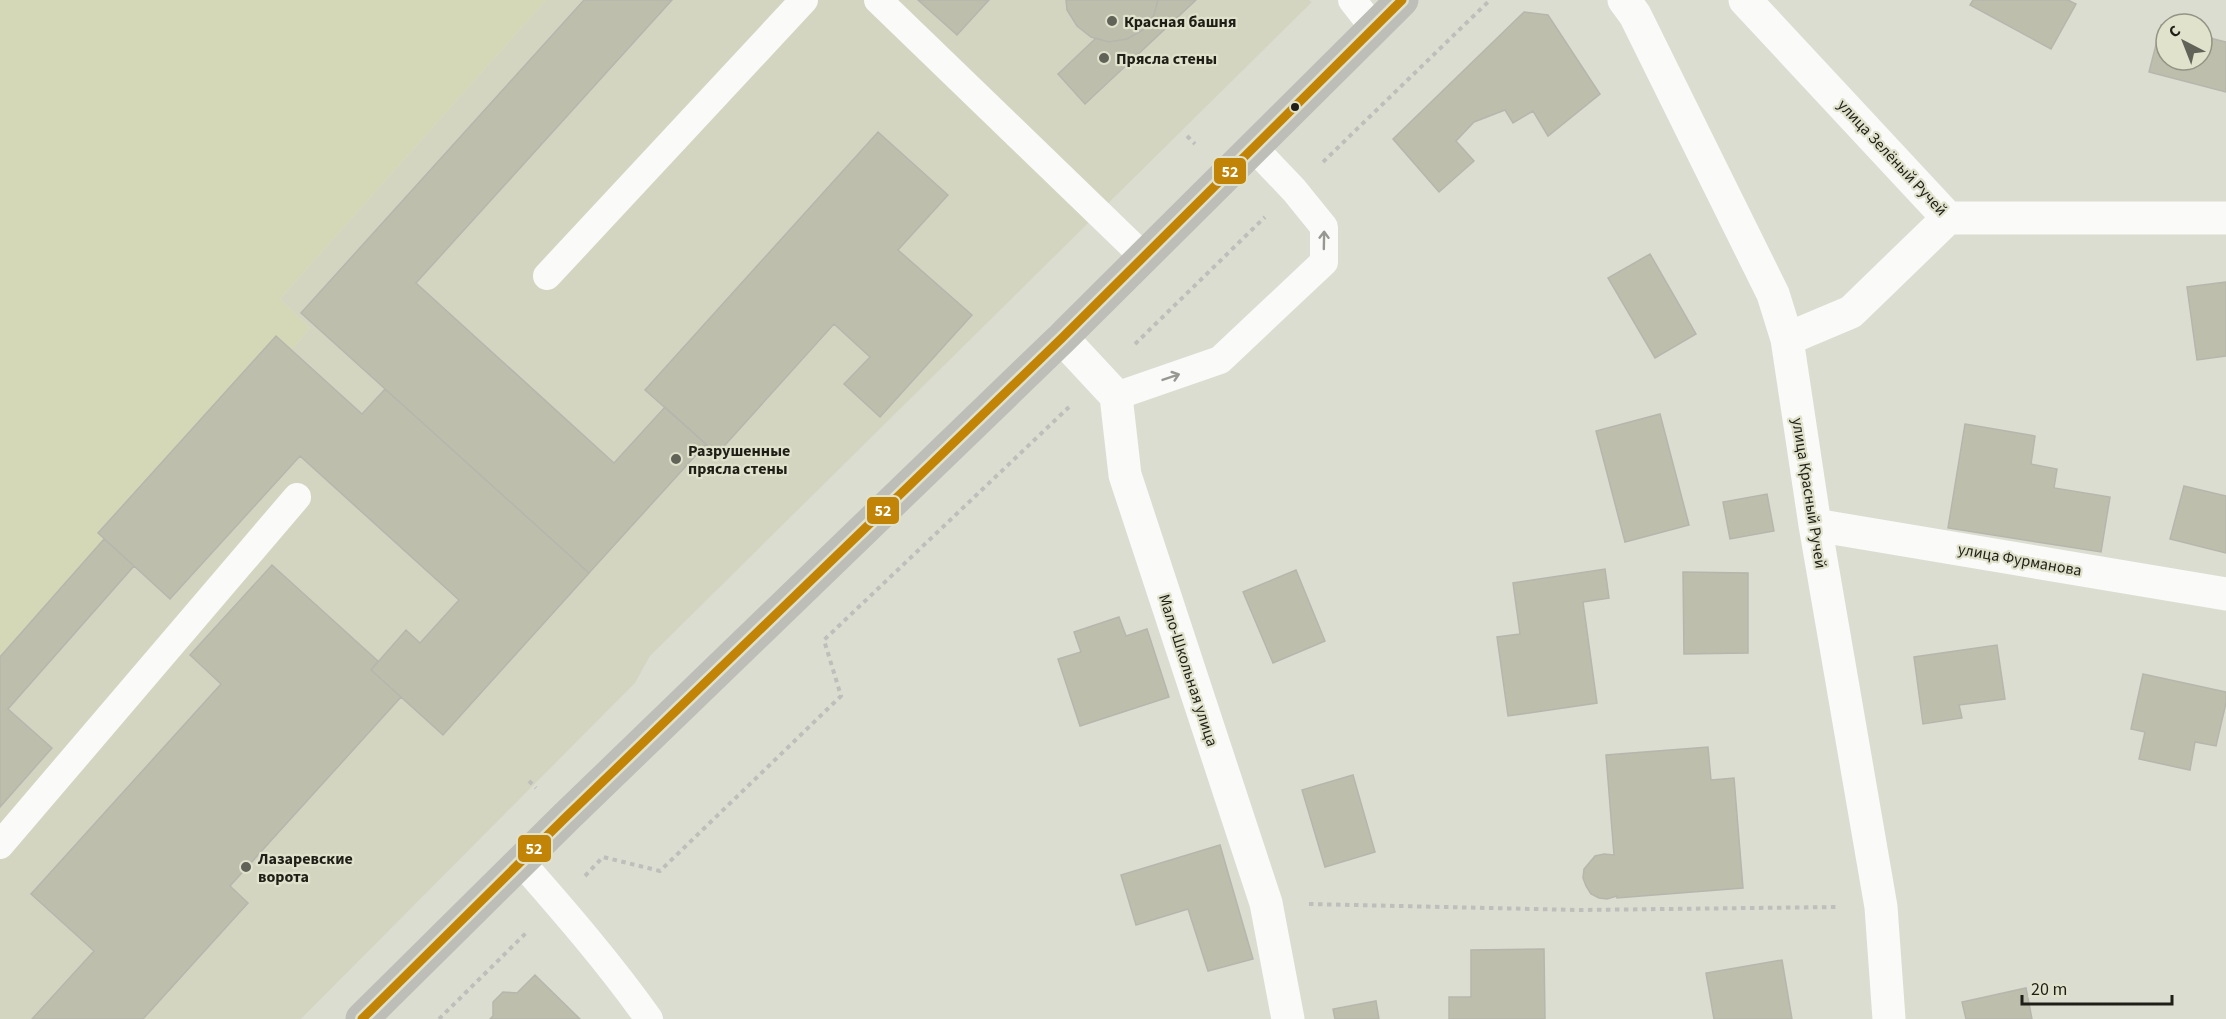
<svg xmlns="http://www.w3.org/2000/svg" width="2226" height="1019" font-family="'Source Sans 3',sans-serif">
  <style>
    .built { fill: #d4d5c1 }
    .green { fill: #d5d8b6 }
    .building { fill: #bdbeac; stroke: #b6b6ad; stroke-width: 1.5 }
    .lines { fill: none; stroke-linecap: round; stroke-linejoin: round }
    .path { stroke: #bebeba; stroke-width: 4; stroke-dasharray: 4.5 4.5; stroke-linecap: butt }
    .lane { stroke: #fafaf8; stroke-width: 28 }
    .street { stroke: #fafaf8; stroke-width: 33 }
    .secondary { stroke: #bebeb8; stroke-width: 33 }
    .bus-1-casing { stroke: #e0e2cc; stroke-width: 14 }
    .bus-1 { stroke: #c18406; stroke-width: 9 }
    .oneway { stroke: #979793 }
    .poi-dot { fill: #616258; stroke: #e0e2cc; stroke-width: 2 }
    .bus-dot { fill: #1f1f17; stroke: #e0e2cc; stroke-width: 2 }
    .labels { text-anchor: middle; stroke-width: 4.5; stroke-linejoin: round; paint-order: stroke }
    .poi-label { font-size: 16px; font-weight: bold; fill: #1f1f17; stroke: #e0e2cc; text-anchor: start }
    .street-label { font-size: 16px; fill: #1f1f17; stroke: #e0e2cc }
    .line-badge { stroke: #e0e2cc; stroke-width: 2 }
    .badge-label { font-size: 16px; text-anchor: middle; font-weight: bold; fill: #fff }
  </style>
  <rect width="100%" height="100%" fill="#dcddd1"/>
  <path class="built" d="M546,0h763l3,2 -662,654 -15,27 -334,336h-301v-326l310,-365 -30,-29z"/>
  <path class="green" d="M0,0h546l-266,299 30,29 -310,365z"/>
  <path class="building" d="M584,0h88l-256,283 198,180 51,-56 41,37 -117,129 -288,-260z
    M918,0h71l-32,35z
    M1066,0h92l-4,15 -11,15 -16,9 -18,3 -18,-5 -14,-11 -10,-16z
    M1158,0h38l-111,104 -27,-30 38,-36 13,4 18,-3 16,-9 11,-15z
    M1973,0h95l8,4 -25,45 -81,-44z
    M1524,12l24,3 52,79 -52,42 -15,-25 -20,12 -8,-13 -31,12 -18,19 18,20 -35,31 -46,-53z
    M2161,25l5,1v34h36v-24l24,6v50l-77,-20z
    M878,132l70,63 -50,55 74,65 -92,102 -36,-33 26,-27 -36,-33 -117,130 -72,-64z
    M1650,254l46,80 -41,24 -47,-80z
    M2226,282v74l-29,4 -10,-73z
    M276,336l86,78 23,-25 204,184 -146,162 -72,-65 35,-40 14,13 39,-43 -159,-144 -130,143 -72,-66z
    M1660,414l29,111 -64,17 -29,-111z
    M1965,424l70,12 -4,28 26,5 -3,19 56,9 -9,55 -153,-24z
    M2184,486l42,10v57l-56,-14z
    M1767,494l7,37 -44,8 -7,-37z
    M104,539l30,27 -126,143 44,39 -52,59v-150z
    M272,565l106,96 -7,9 30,27 -171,189 18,17 -105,116h-111l62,-68 -63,-57 190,-210 -31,-29z
    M1605,569l4,29 -26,4 14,101 -89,13 -11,-79 23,-3 -7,-51z
    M1296,570l29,71 -52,22 -30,-71z
    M1683,572l65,1v80l-64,1z
    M1119,617l7,19 21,-7 22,68 -89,29 -22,-67 23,-7 -7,-20z
    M1997,645l8,54 -46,6 3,13 -39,6 -9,-67z
    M2143,674l83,18v11l-10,43 -21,-4 -5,28 -51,-11 6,-27 -14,-3z
    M1708,747l3,33 23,-2 9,110 -126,10v-2l-10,3 -8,-1 -8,-4 -5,-8 -3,-8 1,-9 11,-13 9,-2 10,1 -8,-100z
    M1353,775l22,77 -50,15 -23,-77z
    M1220,845l33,114 -45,12 -20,-62 -52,16 -15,-50z
    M1544,949l1,70h-96v-22h22v-47z
    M1782,960l10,59h-78l-8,-46z
    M535,975l45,44h-90l3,-3v-14l10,-10 14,1z
    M2026,988l6,31h-66l-4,-17z
    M1376,1001l3,18h-44l-2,-10z"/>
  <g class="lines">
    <path class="path" d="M1187,136l8,8
      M1323,162l167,-162
      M1135,344l130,-127
      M529,781l7,7
      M585,876l18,-19 57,14 181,-175 -17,-56 245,-233
      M1309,904l270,6 259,-3
      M439,1019l89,-88"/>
    <path class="lane" d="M878,0l265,256
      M1352,0l22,28
      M547,276l257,-276
      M1116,396l104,-36 104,-98v-35l-30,-37 -41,-43
      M0,845l297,-348
      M521,862c44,50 89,102 128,157"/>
    <path class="street" d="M1624,0l11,15 138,279 14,45 28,186 66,382 8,112
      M1745,0l203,218h278
      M1062,338l54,58 9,79 141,428 22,116
      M1787,339l64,-27 97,-94
      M1815,525l411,69"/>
    <path class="secondary" d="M362,1019l203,-201 497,-480 340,-338"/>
    <defs>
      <path id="bus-1" d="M362,1019l203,-201 497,-480 340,-338"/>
    </defs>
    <use href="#bus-1" class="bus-1-casing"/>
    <use href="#bus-1" class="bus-1"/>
  </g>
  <defs><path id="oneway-shaft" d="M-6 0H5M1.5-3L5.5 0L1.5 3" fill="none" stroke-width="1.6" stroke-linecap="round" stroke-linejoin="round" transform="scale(1.5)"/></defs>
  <g class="oneway">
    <use href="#oneway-shaft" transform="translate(1324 240) rotate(-89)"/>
    <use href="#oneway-shaft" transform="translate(1171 377) rotate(-19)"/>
  </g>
  <g class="poi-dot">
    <circle cx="1112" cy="21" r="6"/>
    <circle cx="1104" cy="58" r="6"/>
    <circle cx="676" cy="459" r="6"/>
    <circle cx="246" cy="867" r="6"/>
  </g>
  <circle class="bus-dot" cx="1295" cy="107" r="5"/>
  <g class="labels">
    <g class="poi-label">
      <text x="1124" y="27">Красная башня</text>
      <text x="1116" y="64">Прясла стены</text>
      <text x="688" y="456">Разрушенные<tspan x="688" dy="18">прясла стены</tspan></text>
      <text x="258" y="864">Лазаревские<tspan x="258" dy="18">ворота</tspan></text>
    </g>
    <g class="street-label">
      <text transform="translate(1893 157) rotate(47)" y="6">улица Зелёный Ручей</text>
      <text transform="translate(1810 493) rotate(81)" y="6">улица Красный Ручей</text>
      <text transform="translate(2020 559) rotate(10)" y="6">улица Фурманова</text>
      <text transform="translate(1189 670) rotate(72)" y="6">Мало-Школьная улица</text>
    </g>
  </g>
  <g class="line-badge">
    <rect x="1213" y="157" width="34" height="28" rx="6" fill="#c18406"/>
    <rect x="866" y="496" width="34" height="29" rx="6" fill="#c18406"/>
    <rect x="517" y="834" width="35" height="29" rx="6" fill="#c18406"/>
  </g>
  <g class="badge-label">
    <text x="1230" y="177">52</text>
    <text x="883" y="516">52</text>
    <text x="534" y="854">52</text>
  </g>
  <g transform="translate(2184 42) rotate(318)"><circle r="28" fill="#e0e2cc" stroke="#939484" stroke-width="1.5"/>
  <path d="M0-4.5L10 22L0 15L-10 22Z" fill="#616258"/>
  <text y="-9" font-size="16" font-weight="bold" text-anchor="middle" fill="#1f1f17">С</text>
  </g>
  <path d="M2022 995v9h150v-9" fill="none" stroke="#1f1f17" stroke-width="3"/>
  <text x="2031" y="995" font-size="18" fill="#1f1f17" stroke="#e0e2cc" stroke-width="4.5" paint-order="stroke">20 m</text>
</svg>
